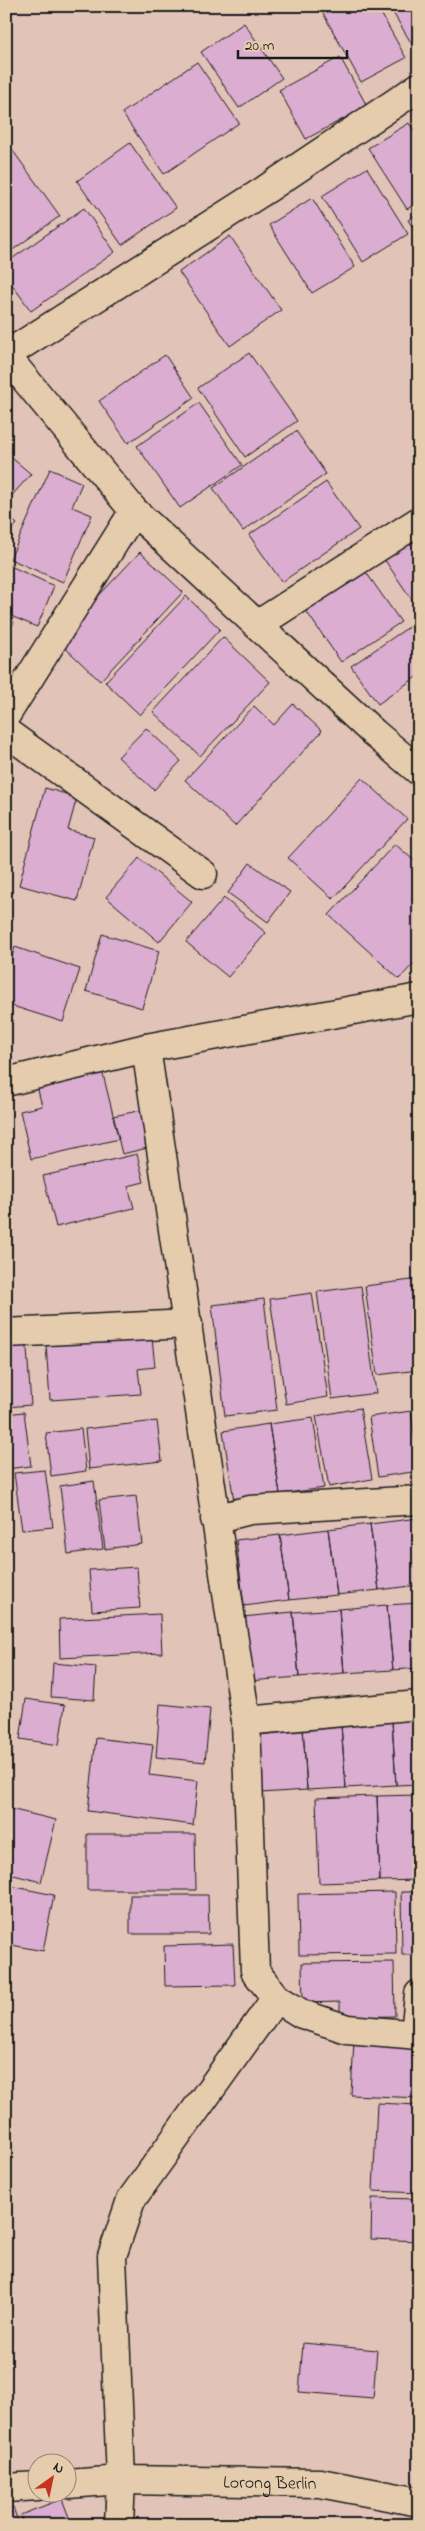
<svg xmlns="http://www.w3.org/2000/svg" width="425" height="2531" font-family="'Indie Flower',sans-serif">
  <style>
    .building { fill: #dbadd0; stroke: #1c1c1c }
    .lines { fill: none; stroke-linecap: round; stroke-linejoin: round }
    .minor-casing { stroke: #1c1c1c; stroke-width: 31 }
    .minor { stroke: #e5ccad; stroke-width: 28 }
    .labels { text-anchor: middle; stroke-width: 4; stroke-linejoin: round; paint-order: stroke }
    .street-label { font-size: 18px; fill: #1c1c1c; stroke: #e5ccad }
  </style>
  <rect width="100%" height="100%" fill="#e2c3b8"/>
  <filter id="ink" filterUnits="userSpaceOnUse"><feTurbulence type="fractalNoise" baseFrequency=".02" numOctaves="2"/><feDisplacementMap in="SourceGraphic" scale="10" xChannelSelector="R" yChannelSelector="G"/><feConvolveMatrix kernelMatrix="1 2 1 2 8 2 1 2 1" color-interpolation-filters="sRGB"/></filter>
  <g filter="url(#ink)">
    <path class="building" d="M319,6h58l29,52 -45,24z
      M389,6h30v37l-6,3z
      M244,23l38,55 -43,30 -38,-56z
      M340,57l27,49 -61,33 -27,-49z
      M197,62l42,61 -75,51 -42,-61z
      M409,123l10,16v63l-12,7 -39,-61z
      M130,143l46,65 -54,37 -45,-64z
      M8,144l52,72 -53,38 -1,-109z
      M367,168l41,66 -45,28 -41,-66z
      M312,198l43,69 -43,26 -43,-68z
      M84,208l31,44 -84,59 -25,-35v-13z
      M419,213v24l-11,-17z
      M230,236l51,74 -51,36 -51,-74z
      M249,353l48,68 -52,36 -47,-69z
      M165,355l29,43 -66,45 -29,-42z
      M199,403l43,62 -62,43 -43,-62z
      M296,431l30,43 -83,57 -30,-43z
      M6,453l25,21 -25,28z
      M50,469l32,14 -10,24 20,8 -29,67 -53,-23z
      M326,482l33,47 -77,53 -33,-47z
      M6,515l11,9 -11,12z
      M419,536v74l-35,-51z
      M140,552l43,40 -83,89 -43,-41z
      M6,564l48,22 -17,41 -31,-13z
      M363,568l38,54 -60,40 -37,-54z
      M186,596l34,33 -80,86 -35,-33z
      M6,618l8,4 -8,18z
      M419,620v55l-41,29 -27,-38z
      M223,637l47,45 -70,74 -47,-44z
      M293,704l29,27 -87,95 -50,-46 69,-74 20,19z
      M146,728l35,33 -27,29 -36,-33z
      M362,778l45,41 -74,80 -45,-41z
      M45,788l32,9 -9,33 26,7 -17,64 -58,-16z
      M395,844l24,21v93l-20,21 -70,-64z
      M139,858l53,44 -33,40 -53,-45z
      M250,863l40,29 -22,30 -40,-29z
      M224,898l42,35 -38,44 -42,-35z
      M102,934l57,17 -17,57 -56,-17z
      M15,947l65,22 -17,53 -57,-18v-31z
      M101,1066l18,73 -88,20 -11,-48 22,-5 -6,-24z
      M148,1109l8,37 -34,8 -9,-38z
      M137,1154l7,28 -16,4 6,22 -78,19 -13,-51z
      M419,1279v91l-42,5 -12,-89z
      M361,1286l15,107 -44,6 -15,-107z
      M312,1293l16,104 -42,7 -16,-105z
      M264,1299l13,111 -52,6 -13,-111z
      M26,1334l5,71 -25,2v-72z
      M152,1338l3,29 -17,2 3,25 -91,6 -4,-55z
      M360,1408l12,71 -43,8 -13,-71z
      M411,1411l8,60 -41,6 -9,-60z
      M24,1412l7,54 -25,3v-55z
      M313,1418l11,70 -44,6 -11,-70z
      M157,1421l5,40 -73,8 -4,-40z
      M269,1424l11,70 -46,7 -11,-70z
      M81,1429l5,42 -35,5 -5,-43z
      M45,1470l8,57 -31,3 -8,-57z
      M94,1481l9,68 -35,5 -8,-68z
      M136,1496l6,48 -37,5 -6,-49z
      M419,1518v67l-40,5 -9,-66z
      M370,1524l9,66 -42,5 -9,-66z
      M328,1529l9,66 -48,5 -9,-65z
      M280,1535l9,65 -45,6 -8,-66z
      M137,1567l3,41 -48,3 -3,-41z
      M419,1603v65l-26,2 -6,-65z
      M387,1605l6,65 -49,3 -5,-64z
      M339,1609l5,64 -45,4 -6,-65z
      M293,1612l6,65 -50,4 -6,-64z
      M160,1614l2,39 -102,5 -1,-39z
      M53,1663l43,4 -2,33 -43,-3z
      M6,1671h3l1,41h-4z
      M26,1699l39,6 -6,40 -39,-6z
      M160,1704l50,5 -5,53 -49,-5z
      M419,1720v64l-23,1 -4,-64z
      M392,1721l4,64 -50,3 -5,-63z
      M341,1725l5,63 -39,2 -4,-63z
      M303,1727l4,63 -46,3 -4,-64z
      M96,1738l57,7 -4,30 49,6 -5,44 -105,-14z
      M419,1795v85l-39,1 -3,-85z
      M377,1796l3,85 -61,2 -3,-85z
      M6,1808l50,12 -15,62 -35,-9z
      M87,1834h108l1,56h-109z
      M6,1885l48,10 -11,56 -37,-7z
      M395,1892l1,62 -97,1 -1,-61z
      M401,1892h18v63h-17z
      M130,1895h78l1,39h-79z
      M233,1944l2,41 -70,1 -1,-40z
      M394,1962l1,54 -55,1v-15l-37,1 -1,-40z
      M354,2041l65,3v54l-68,-3z
      M377,2103l42,2v88l-46,-2z
      M372,2198l47,1v42l-48,-2z
      M303,2343l74,7 -4,48 -74,-6z
      M62,2499l10,26h-48l-4,-10z
      M13,2507l6,18h-13v-16z"/>
    <g class="lines">
      <defs>
        <g id="minor">
          <path d="M6,355l259,-165 154,-103"/>
          <path d="M6,356l128,155 240,222 45,38"/>
          <path d="M257,625l162,-104"/>
          <path d="M6,715l128,-204"/>
          <path d="M6,732l197,142"/>
          <path d="M419,998l-273,50 100,673 9,250 21,27 26,16 45,15 72,6"/>
          <path d="M6,1082l140,-34"/>
          <path d="M6,1333l182,-9"/>
          <path d="M215,1519l35,-9 169,-10"/>
          <path d="M246,1721l173,-16"/>
          <path d="M415,2035l4,-41"/>
          <path id="s1" d="M68,2484l53,-4 199,3 99,19"/>
          <path d="M6,2488l32,-2"/>
          <path d="M119,2525l2,-45 -9,-224 19,-56 145,-202"/>
        </g>
      </defs>
      <use href="#minor" class="minor-casing"/>
      <use href="#minor" class="minor"/>
    </g>
  </g>
  <g class="labels">
    <g class="street-label">
      <text dy="6" stroke="none"><textPath href="#s1" startOffset="202">Lorong Berlin</textPath></text>
    </g>
  </g>
  <rect width="425" height="2531" fill="none" stroke="#e5ccad" stroke-width="25"/>
  <rect x="12" y="12" width="400" height="2506" fill="none" stroke="#1c1c1c" stroke-width="2" filter="url(#ink)"/>
  <g transform="translate(52 2478) rotate(33)"><circle r="24" fill="#e5ccad" stroke="#958673"/>
  <path d="M0-4L9 19L0 12L-9 19Z" fill="#c8321e"/>
  <text y="-8" font-size="14" font-weight="bold" text-anchor="middle" fill="#1c1c1c">N</text>
  </g>
  <path d="M238 50v8h109v-8" fill="none" stroke="#1c1c1c" stroke-width="2.5"/>
  <text x="245" y="50" font-size="15" fill="#1c1c1c" stroke="#e5ccad" stroke-width="4" paint-order="stroke">20 m</text>
</svg>
